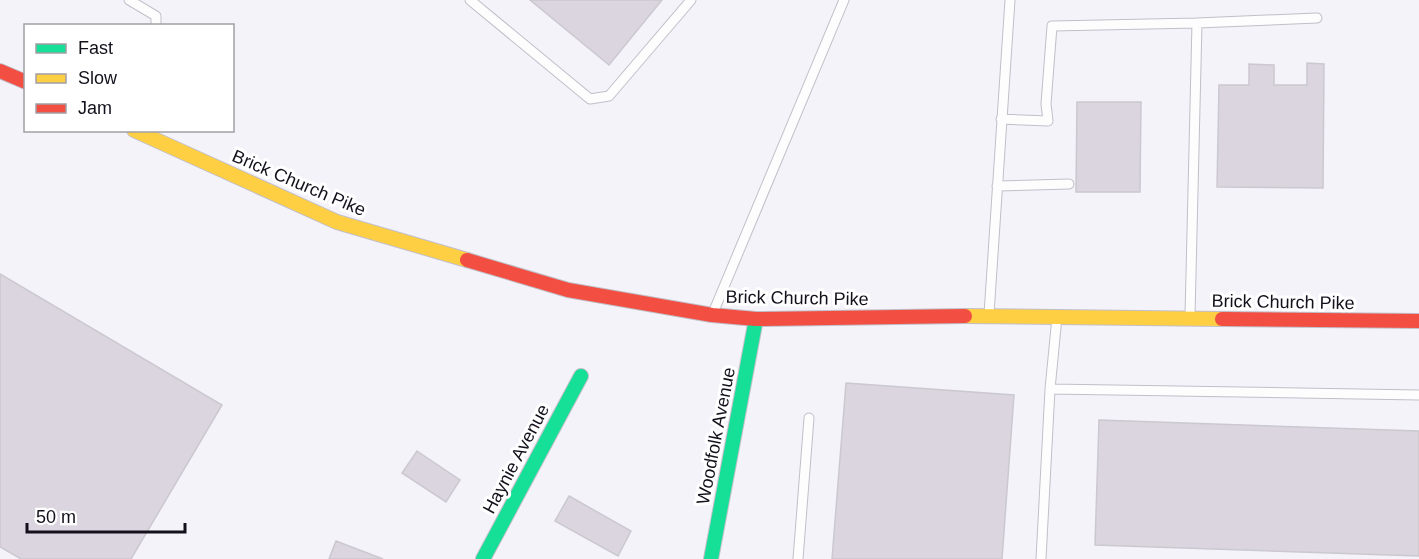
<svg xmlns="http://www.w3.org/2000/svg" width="1419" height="559" font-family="Arial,sans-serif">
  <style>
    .building { fill: #dad5de; stroke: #ccc8d0; stroke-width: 1.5 }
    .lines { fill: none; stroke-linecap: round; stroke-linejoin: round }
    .lane-casing { stroke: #c1bfc8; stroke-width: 11 }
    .fast-casing { stroke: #c1bfc8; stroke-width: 16 }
    .slow-casing { stroke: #c1bfc8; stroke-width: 16 }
    .jam-casing { stroke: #c1bfc8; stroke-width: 16 }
    .lane { stroke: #fdfdfe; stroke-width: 9 }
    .fast { stroke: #16e098; stroke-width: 14 }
    .slow { stroke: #ffcf43; stroke-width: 14 }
    .jam { stroke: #f24e42; stroke-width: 14 }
    .labels { text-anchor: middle; stroke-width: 6; stroke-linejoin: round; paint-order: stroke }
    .street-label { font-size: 18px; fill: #13101b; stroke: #fff }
  </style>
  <rect width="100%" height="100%" fill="#f4f3fa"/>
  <path class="building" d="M530,0h132l-53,65z
    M1307,63l17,1 -1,124 -106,-1 2,-102h30v-21l25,1v20h33z
    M1077,102h64l-1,90h-64z
    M0,274l222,131 -91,154h-110l-21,-12z
    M846,383l168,12 -12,164h-170z
    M1099,420l320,11v125l-324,-11z
    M417,451l43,29 -14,22 -44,-29z
    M569,496l62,35 -13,25 -63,-35z
    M336,541l47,18h-54z"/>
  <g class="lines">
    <defs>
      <path id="lane" d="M129,0l27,16v10
        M470,0l120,99 19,-3 82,-96
        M1001,119l47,2 -2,-17 6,-78 145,-3
        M997,186l72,-2
        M713,313l131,-313
        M989,314l21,-314
        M1190,316l7,-293 120,-5
        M1057,317l-7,72 369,6
        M798,559l11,-141
        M1041,559l9,-170"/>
      <path id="fast" d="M483,559l98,-183
        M711,559l45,-240"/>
      <path id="slow" d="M134,130l203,92 130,38
        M965,316l257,3"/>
      <path id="jam" d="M0,71l26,11
        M467,260l101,30 144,25 44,4 209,-3
        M1222,319l197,2"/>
    </defs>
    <use href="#lane" class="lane-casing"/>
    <use href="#fast" class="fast-casing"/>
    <use href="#slow" class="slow-casing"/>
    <use href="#jam" class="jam-casing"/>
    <use href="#lane" class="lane"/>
    <use href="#fast" class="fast"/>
    <use href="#slow" class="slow"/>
    <use href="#jam" class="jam"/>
  </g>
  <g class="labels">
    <g class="street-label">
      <text transform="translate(299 183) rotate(23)" y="6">Brick Church Pike</text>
      <text transform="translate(797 298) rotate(1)" y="6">Brick Church Pike</text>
      <text transform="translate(1283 302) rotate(1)" y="6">Brick Church Pike</text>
      <text transform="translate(716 436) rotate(-79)" y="6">Woodfolk Avenue</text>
      <text transform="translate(516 459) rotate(-62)" y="6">Haynie Avenue</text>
    </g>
  </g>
  <rect x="24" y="24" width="210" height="108" fill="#ffffff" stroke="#a19fa4" stroke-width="1.5"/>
  <rect x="36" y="44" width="30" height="9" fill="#16e098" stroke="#a19fa4" stroke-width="1.5"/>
  <text x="78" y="54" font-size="18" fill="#13101b">Fast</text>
  <rect x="36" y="74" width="30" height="9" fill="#ffcf43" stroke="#a19fa4" stroke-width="1.5"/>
  <text x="78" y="84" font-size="18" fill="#13101b">Slow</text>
  <rect x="36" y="104" width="30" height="9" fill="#f24e42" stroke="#a19fa4" stroke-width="1.5"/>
  <text x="78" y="114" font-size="18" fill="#13101b">Jam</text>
  <path d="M27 523v9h158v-9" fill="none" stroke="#13101b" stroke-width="3"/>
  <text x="36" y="523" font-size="18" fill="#13101b" stroke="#ffffff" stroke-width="4.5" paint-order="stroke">50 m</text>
</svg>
